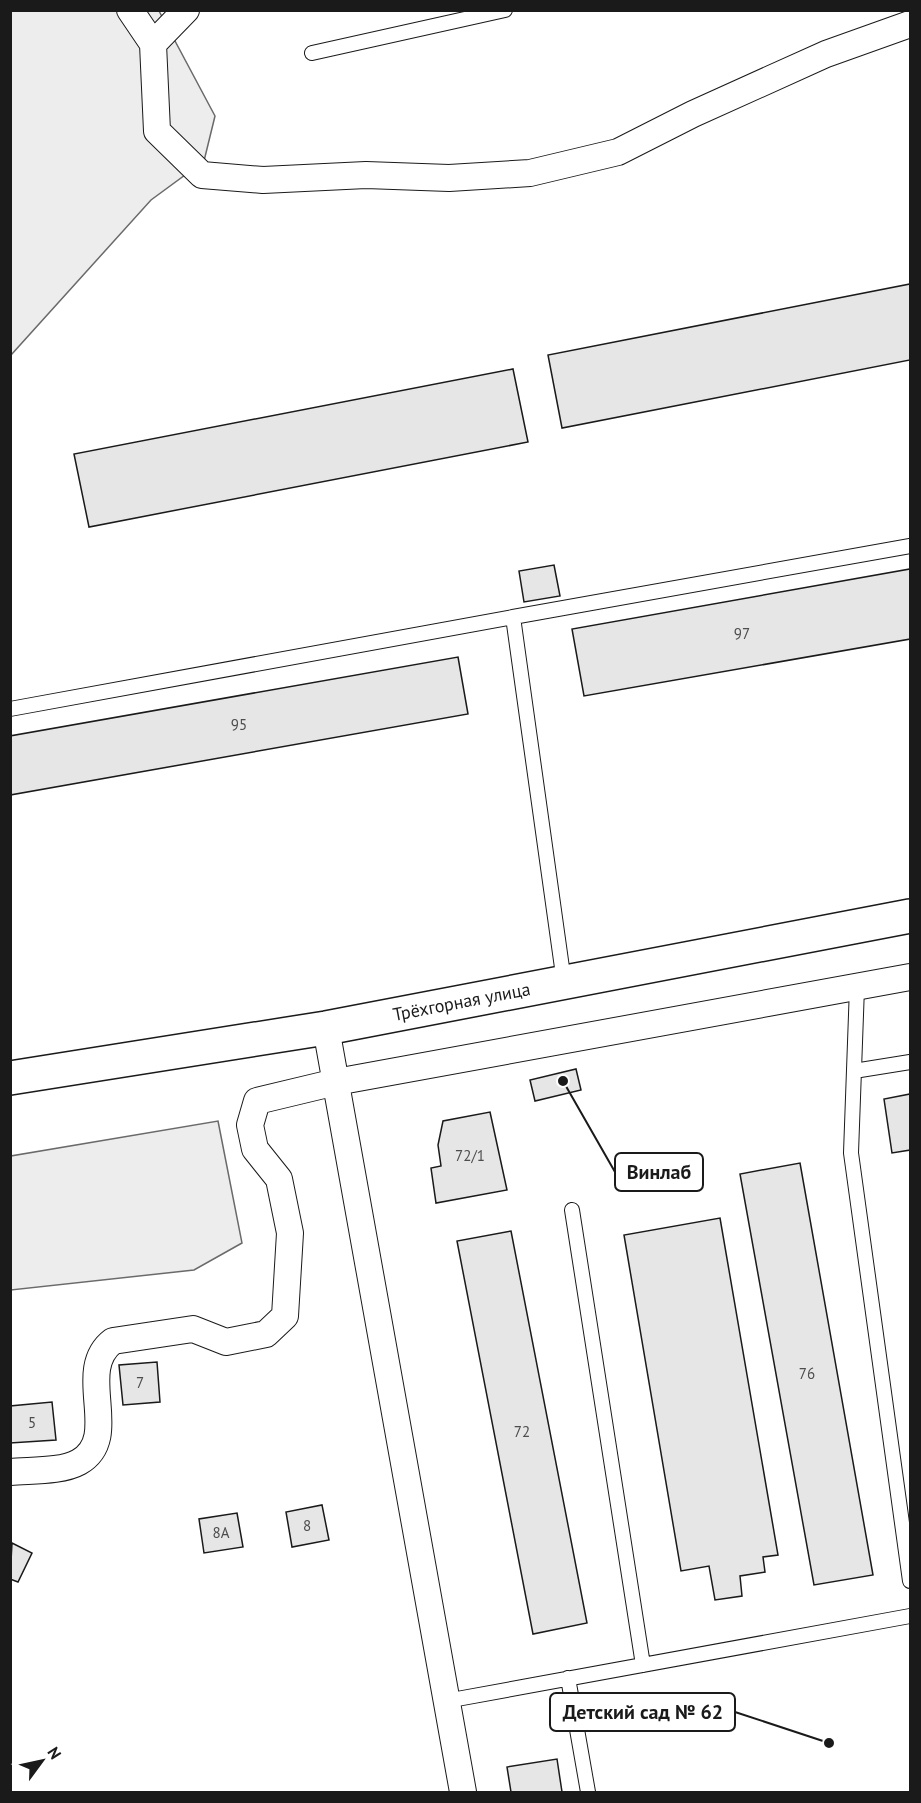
<svg xmlns="http://www.w3.org/2000/svg" width="921" height="1803" font-family="'PT Sans',sans-serif">
  <style>
    .built { fill: #ededed; stroke: #6a6a6a; stroke-width: 1.5 }
    .building { fill: #e6e6e6; stroke: #1a1a1a; stroke-width: 1.5 }
    .lines { fill: none; stroke-linecap: round; stroke-linejoin: round }
    .lane-casing { stroke: #1a1a1a; stroke-width: 16 }
    .street-casing { stroke: #1a1a1a; stroke-width: 28 }
    .secondary-casing { stroke: #1a1a1a; stroke-width: 36 }
    .lane { stroke: #fff; stroke-width: 14 }
    .street { stroke: #fff; stroke-width: 26 }
    .secondary { stroke: #fff; stroke-width: 33 }
    .labels { text-anchor: middle; stroke-width: 4.5; stroke-linejoin: round; paint-order: stroke }
    .number-label { font-size: 15px; fill: #4d4d4d }
    .street-label { font-size: 18px; fill: #1a1a1a; stroke: #fff }
    .leader { fill: none; stroke: #1a1a1a; stroke-width: 2 }
    .callout-dot { fill: #1a1a1a; stroke: #fff; stroke-width: 2 }
    .callout { fill: #fff; stroke: #1a1a1a; stroke-width: 2 }
    .callout-label { font-size: 20px; text-anchor: middle; font-weight: bold; fill: #1a1a1a }
  </style>
  <rect width="100%" height="100%" fill="#fff"/>
  <path class="built" d="M11,11h148l56,105 -11,45 -53,39 -140,155z
    M218,1121l24,122 -48,27 -183,20v-134z"/>
  <path class="building" d="M910,284v76l-348,68 -14,-73z
    M513,369l15,73 -439,85 -15,-73z
    M554,565l6,31 -36,6 -5,-31z
    M910,569v70l-326,57 -12,-67z
    M458,657l10,57 -458,81v-59z
    M576,1069l5,21 -46,11 -5,-21z
    M910,1094v56l-18,3 -8,-54z
    M490,1112l17,78 -71,13 -5,-35 10,-2 -3,-21 5,-24z
    M800,1163l73,412 -59,10 -74,-411z
    M720,1218l58,337 -15,2 2,15 -25,4 2,20 -27,4 -6,-34 -28,5 -57,-336z
    M511,1231l76,392 -54,11 -76,-393z
    M157,1362l3,40 -37,3 -4,-40z
    M52,1402l4,38 -46,3v-37z
    M322,1505l7,35 -37,7 -6,-35z
    M237,1513l6,34 -39,6 -5,-34z
    M12,1543l20,10 -14,29 -8,-3z
    M557,1759l5,33h-51l-4,-25z"/>
  <g class="lines">
    <defs>
      <path id="lane" d="M312,53l193,-43
        M513,617l397,-71
        M10,709l503,-92 51,365
        M857,987l-6,166 59,428
        M854,1071l56,-9
        M572,1210l71,455
        M568,1678l20,114
        M446,1701l464,-85"/>
      <path id="street" d="M130,10l23,34 4,87 45,44 61,5 103,-5 83,3 81,-5 88,-21 75,-38 133,-60 84,-30
        M153,44l33,-34
        M326,1028l137,764
        M10,1472c21,-2 51,0 69,-10 44,-25 -6,-91 34,-121l80,-12 33,13 40,-8 19,-18 5,-83 -11,-54 -24,-30 -5,-24 7,-24 79,-19 574,-105"/>
      <g id="secondary">
        <path id="s1" d="M10,1078l316,-50 584,-112"/>
      </g>
    </defs>
    <use href="#lane" class="lane-casing"/>
    <use href="#street" class="street-casing"/>
    <use href="#secondary" class="secondary-casing"/>
    <use href="#lane" class="lane"/>
    <use href="#street" class="street"/>
    <use href="#secondary" class="secondary"/>
  </g>
  <g class="labels">
    <g class="number-label">
      <text x="742" y="639">97</text>
      <text x="239" y="730">95</text>
      <text x="470" y="1161">72/1</text>
      <text x="807" y="1379">76</text>
      <text x="140" y="1388">7</text>
      <text x="32" y="1428">5</text>
      <text x="522" y="1437">72</text>
      <text x="307" y="1531">8</text>
      <text x="221" y="1538">8А</text>
    </g>
    <g class="street-label">
      <text dy="6" stroke="none"><textPath href="#s1" startOffset="458">Трёхгорная улица</textPath></text>
    </g>
  </g>
  <path class="leader" d="M563 1081L615 1172M829 1743L735 1712"/>
  <g class="callout-dot">
    <circle cx="563" cy="1081" r="6"/>
    <circle cx="829" cy="1743" r="6"/>
  </g>
  <g class="callout">
    <rect x="615" y="1153" width="88" height="38" rx="6"/>
    <rect x="550" y="1693" width="185" height="38" rx="6"/>
  </g>
  <g class="callout-label">
    <text x="659" y="1179">Винлаб</text>
    <text x="643" y="1719">Детский сад № 62</text>
  </g>
  <rect width="921" height="1803" fill="none" stroke="#1a1a1a" stroke-width="24"/>
  <g transform="translate(42 1761) rotate(57)" stroke="#ffffff" stroke-width="4.5" paint-order="stroke">
  <path d="M0-4.5L10 22L0 15L-10 22Z" fill="#1a1a1a"/>
  <text y="-9" font-size="16" font-weight="bold" text-anchor="middle" fill="#1a1a1a">N</text>
  </g>
</svg>
